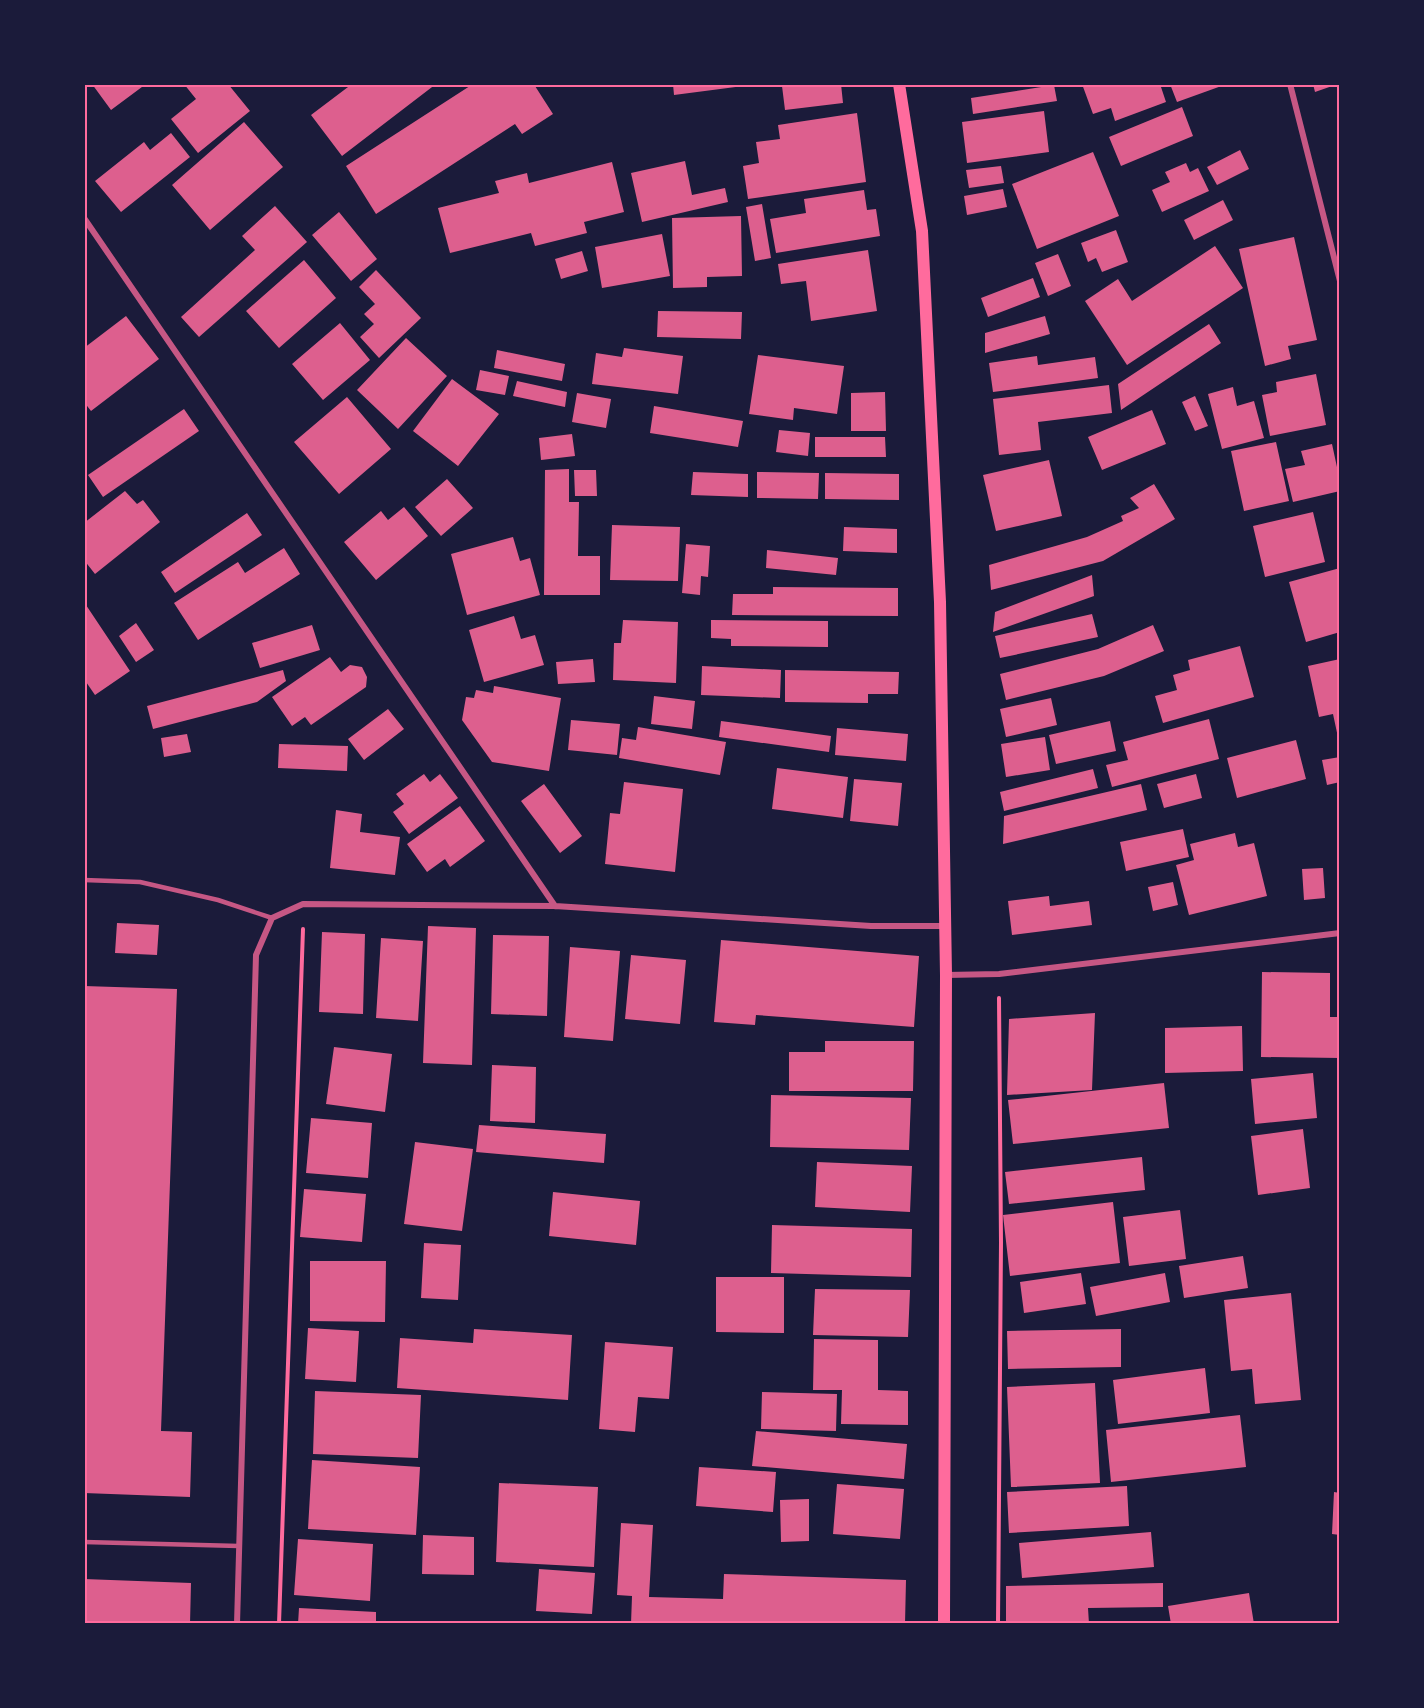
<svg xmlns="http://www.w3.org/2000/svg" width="1424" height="1708" font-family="'Fira Sans',sans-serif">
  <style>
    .building { fill: #dd5f8e }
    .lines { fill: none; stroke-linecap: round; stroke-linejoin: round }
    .path { stroke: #ff6b9d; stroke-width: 4 }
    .service { stroke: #c65784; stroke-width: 4.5 }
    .minor { stroke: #c65784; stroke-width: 6 }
    .secondary { stroke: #ff6b9d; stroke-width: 12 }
    .neatline { fill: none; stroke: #ff6b9d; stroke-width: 2 }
  </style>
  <rect width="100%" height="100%" fill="#1b1b3a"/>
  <path class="building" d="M92,84h54l-35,26z
    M184,84h44l22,27 -52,42 -27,-34 25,-20z
    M352,84h84l-94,72 -31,-41z
    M473,84h66l-4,2 18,28 -31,20 -7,-10 -139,90 -30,-48z
    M673,84h78v1l-77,10z
    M795,84h46l2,19 -58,7 -3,-24z
    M1082,84h78l6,18 -51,19 -4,-13 -18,6z
    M1170,84h57l-50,18z
    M1313,84h25l-23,8z
    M1054,85l3,16 -84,13 -2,-16z
    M1182,107l11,29 -72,30 -12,-29z
    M1044,111l5,41 -82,11 -5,-41z
    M857,113l9,69 -118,17 -5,-33 16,-3 -3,-21 24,-3 -2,-14z
    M244,122l39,45 -73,63 -38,-45z
    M171,133l19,24 -69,55 -26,-31 49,-39 6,8z
    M1240,150l9,19 -32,16 -10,-18z
    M1093,152l26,64 -82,33 -25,-65z
    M685,161l7,34 33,-7 3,14 -86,20 -11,-49z
    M612,162l12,50 -40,10 3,11 -52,13 -4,-13 -81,20 -12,-45 61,-15 -4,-12 32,-8 2,10z
    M1186,163l4,9 8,-4 11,23 -47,21 -10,-22 18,-8 -5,-10z
    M1001,166l3,17 -35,5 -3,-18z
    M1003,189l4,18 -40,8 -3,-19z
    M864,190l3,20 9,-1 4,27 -104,17 -6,-34 36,-6 -2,-14z
    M1223,200l10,20 -39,20 -10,-20z
    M762,204l9,54 -16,3 -9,-54z
    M275,206l32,36 -108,95 -18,-20 74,-67 -13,-14z
    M339,212l38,47 -26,22 -39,-46z
    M741,216l1,60 -35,1v10l-34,1 -1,-70z
    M1116,230l12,32 -26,10 -6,-14 -8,4 -7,-19z
    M662,234l8,42 -68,12 -7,-41z
    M1294,237l23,103 -29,6 3,13 -26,7 -26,-117z
    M1215,246l28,42 -116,77 -42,-64 33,-22 14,22z
    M868,250l9,61 -66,10 -5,-40 -25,3 -3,-20z
    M582,251l6,20 -27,8 -6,-20z
    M1058,254l13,32 -23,10 -13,-33z
    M304,260l32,38 -57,50 -33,-37z
    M376,270l45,48 -42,40 -19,-21 14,-13 -10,-10 11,-10 -16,-17z
    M1033,278l7,19 -52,20 -7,-19z
    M658,311l84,1 -1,27 -84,-2z
    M126,316l33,43 -68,52 -7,-9v-54z
    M1045,316l5,18 -65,19v-20z
    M340,323l30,37 -47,40 -31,-36z
    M1209,324l12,19 -100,67 -3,-26z
    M406,338l41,38 -49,53 -41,-39z
    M624,348l59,8 -5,38 -86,-10 4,-31 26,4z
    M497,350l68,14 -3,17 -68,-13z
    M758,355l86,11 -7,48 -43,-6 -1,12 -44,-6z
    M1037,356l1,9 57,-8 3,21 -105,14 -4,-29z
    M480,370l29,6 -4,19 -29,-5z
    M1316,374l10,51 -56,11 -8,-41 15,-3 -1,-10z
    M452,379l47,35 -41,52 -45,-35z
    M517,381l50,11 -2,15 -52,-11z
    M1109,385l3,28 -74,9 3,28 -42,5 -6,-56z
    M1233,387l4,19 17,-5 10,37 -42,11 -14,-55z
    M885,392l1,39h-35v-38z
    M577,393l34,6 -5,29 -34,-6z
    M1195,396l13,30 -13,5 -13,-29z
    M347,397l44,52 -52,45 -45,-52z
    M654,406l89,15 -5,26 -88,-14z
    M184,409l15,22 -96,66 -15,-22z
    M1152,410l14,34 -64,26 -14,-33z
    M779,430l31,3 -2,23 -32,-4z
    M572,434l3,22 -34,4 -2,-22z
    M815,437h70l1,20h-71z
    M1276,442l13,59 -45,10 -13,-60z
    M1332,444l8,37v10l-47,11 -8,-33 20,-4 -4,-14z
    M1049,460l13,56 -66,15 -13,-56z
    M569,469v33h10l-1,54h22v39h-56l1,-125z
    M574,470h22l1,26h-22z
    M693,472l55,2v23l-57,-2z
    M757,472l62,1 -1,26 -61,-1z
    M825,473l74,1v26l-74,-1z
    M447,479l26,29 -32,28 -26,-29z
    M1154,484l21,35 -72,42 -112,29 -2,-25 98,-28 36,-16 -2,-5 18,-8 -9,-10z
    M125,491l12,13 6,-4 17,22 -65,52 -11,-14v-37z
    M404,507l24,29 -52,44 -32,-38 37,-31 7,9z
    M1313,512l12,50 -60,15 -12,-51z
    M247,513l15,22 -87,58 -14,-21z
    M612,525l68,2 -2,54 -68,-1z
    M844,527l53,2v24l-54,-2z
    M513,537l7,24 10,-3 10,37 -73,20 -16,-61z
    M686,544l24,2 -2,31 -7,-1 -1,19 -18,-2z
    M284,548l16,26 -102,66 -24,-37 64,-41 7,11z
    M767,550l71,8 -2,17 -70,-7z
    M1340,568v64l-34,10 -17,-60z
    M1092,575l2,21 -101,36 2,-20z
    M773,587l125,1v28l-166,-1 1,-21h40z
    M84,602l46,69 -35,24 -11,-16z
    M1092,614l6,23 -98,21 -5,-22z
    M514,616l7,23 14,-4 9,30 -60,17 -15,-52z
    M623,620l55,2 -2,61 -63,-3 1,-37h7z
    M711,620l117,1v26l-97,-1v-7l-20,-1z
    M136,623l18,27 -18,12 -17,-26z
    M312,625l8,25 -60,18 -8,-25z
    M1153,625l11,26 -60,25 -98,24 -6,-26 98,-25z
    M1240,646l14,51 -91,26 -8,-27 22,-6 -4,-15 17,-5 -2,-10z
    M330,657l11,15 9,-7 12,2 5,10 -1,10 -55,38 -6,-8 -13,9 -20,-29z
    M593,659l2,23 -37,2 -2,-22z
    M1340,659v83h-1l-6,-28 -14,3 -11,-51z
    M702,666l79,4 -1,28 -79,-3z
    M283,670l3,11 -29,21 -104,27 -6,-23z
    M785,670l114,2 -1,22h-30v9l-83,-1z
    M494,686l67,12 -12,73 -57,-9 -30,-42 4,-23 8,1 2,-8 17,3z
    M654,696l41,5 -3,28 -41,-5z
    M1051,698l6,27 -51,12 -6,-28z
    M388,709l16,20 -40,31 -16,-21z
    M1209,719l10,40 -107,28 -6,-22 22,-5 -5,-18z
    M571,720l49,4 -3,31 -49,-5z
    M721,721l110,15 -2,16 -110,-15z
    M1110,721l6,30 -60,13 -7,-29z
    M638,727l88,15 -6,33 -101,-17 3,-20 14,2z
    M837,728l71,6 -2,27 -71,-6z
    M187,734l4,18 -27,5 -3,-19z
    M1045,737l5,33 -44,7 -5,-33z
    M1296,740l10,39 -69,19 -10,-40z
    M279,744l69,2 -1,25 -69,-3z
    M1340,757v25l-13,3 -5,-25z
    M777,768l71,9 -5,41 -71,-9z
    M1093,769l5,19 -94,23 -4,-19z
    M424,774l6,8 10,-8 18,24 -49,36 -16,-22 11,-8 -8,-10z
    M1196,774l6,24 -38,10 -7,-24z
    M854,779l48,4 -4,43 -48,-5z
    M624,782l59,7 -8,83 -70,-8 5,-51 10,1z
    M544,784l38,52 -22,17 -39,-52z
    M1141,784l6,26 -144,34 1,-28z
    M460,806l25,35 -35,26 -5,-8 -18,13 -20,-28z
    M336,810l26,4 -2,18 40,5 -5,38 -65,-7z
    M1183,829l6,28 -63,14 -6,-29z
    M1235,833l3,14 16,-4 13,53 -78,19 -13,-50 18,-5 -4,-16z
    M1323,868l2,30 -21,2 -2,-31z
    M1173,882l5,23 -25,6 -5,-24z
    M1049,896l1,10 39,-5 3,24 -80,10 -4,-34z
    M117,923l42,2 -2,30 -42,-2z
    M428,926l48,2 -4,137 -49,-2z
    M322,932l43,2 -2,80 -44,-2z
    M493,935l56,1 -2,80 -56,-2z
    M381,938l42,3 -5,80 -42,-3z
    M721,940l198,16 -5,71 -158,-12 -1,10 -41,-3z
    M570,947l50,4 -7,90 -49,-4z
    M631,955l55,5 -6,64 -55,-5z
    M1262,972l68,1v44h10v41l-79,-1z
    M84,986l93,3 -16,442 31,1 -2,65 -106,-4z
    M1095,1013l-3,77 -85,5 2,-76z
    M1242,1026l1,45 -78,2v-45z
    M825,1041h89l-1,50h-124v-39h36z
    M334,1047l58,7 -7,58 -59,-8z
    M492,1065l44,2 -1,56 -45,-2z
    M1313,1073l4,45 -62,6 -4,-45z
    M1164,1083l5,45 -156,16 -5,-44z
    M771,1095l140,3 -2,52 -139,-3z
    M311,1118l61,5 -4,55 -62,-5z
    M479,1125l127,9 -2,29 -128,-11z
    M1303,1129l7,59 -52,7 -7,-59z
    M415,1142l58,7 -11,82 -58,-7z
    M1142,1157l3,33 -136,14 -4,-32z
    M817,1162l95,4 -2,46 -95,-5z
    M304,1189l62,5 -4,48 -62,-5z
    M553,1192l87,9 -4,44 -87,-9z
    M1113,1202l7,61 -110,13 -7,-61z
    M1180,1210l6,49 -57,7 -6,-49z
    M772,1225l140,4 -1,48 -140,-4z
    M424,1243l37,2 -3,55 -37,-2z
    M1243,1256l5,32 -64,10 -5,-32z
    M310,1261h76l-1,61 -75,-1z
    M1081,1273l5,31 -62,9 -4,-31z
    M1165,1273l5,29 -74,14 -6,-29z
    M716,1277h68v56l-68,-1z
    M815,1289l95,1 -2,47 -95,-2z
    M1291,1293l10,107 -46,4 -3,-35 -21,2 -7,-71z
    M308,1328l51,3 -3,51 -51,-3z
    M474,1329l98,6 -4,65 -171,-12 3,-50 73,5z
    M1121,1329v38l-113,2 -1,-38z
    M814,1339l64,1v50l30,1v34l-67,-1 1,-34h-29z
    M605,1342l68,5 -4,52 -31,-2 -3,35 -36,-3z
    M1205,1368l5,45 -92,11 -5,-44z
    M1095,1383l5,100 -89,4 -4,-100z
    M315,1391l106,4 -3,63 -105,-4z
    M762,1392l75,2 -1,37 -75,-2z
    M1240,1415l6,52 -135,15 -5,-52z
    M756,1431l151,13 -3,35 -152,-13z
    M312,1460l108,7 -4,68 -108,-6z
    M699,1467l77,5 -3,40 -77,-6z
    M499,1483l99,4 -4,80 -98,-5z
    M837,1484l67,5 -4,50 -67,-5z
    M1127,1486l2,40 -120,7 -2,-41z
    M1334,1492l6,1v42l-8,-1z
    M809,1499v42l-28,1 -1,-42z
    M621,1523l32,2 -4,72 74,2 1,-25 182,6 -1,44h-274l1,-28 -15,-1z
    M1151,1532l3,35 -132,11 -3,-35z
    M423,1535l51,2v38l-52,-1z
    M298,1539l75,5 -3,57 -76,-6z
    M539,1569l56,4 -3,41 -56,-3z
    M84,1579l107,4 -1,41h-106z
    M1163,1583v24l-75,1 1,16h-83v-38z
    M1249,1593l5,31h-83l-3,-18z
    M299,1608l77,4v12h-78z"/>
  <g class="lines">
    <path class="path" d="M279,1624l24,-695
      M998,1624l3,-382 -2,-244"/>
    <path class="service" d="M84,880l56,2 78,18 54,18
      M84,1542l155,4"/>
    <path class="minor" d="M1290,84l50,197
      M84,218l471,688
      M946,975l53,-1 341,-41
      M237,1624l19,-669 16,-37 31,-14 252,2 316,20h74"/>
    <path class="secondary" d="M899,84l23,147 18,371 6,373 -2,649"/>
  </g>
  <rect width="1424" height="1708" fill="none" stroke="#1b1b3a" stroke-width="171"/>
  <rect x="86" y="86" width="1252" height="1536" class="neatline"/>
</svg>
